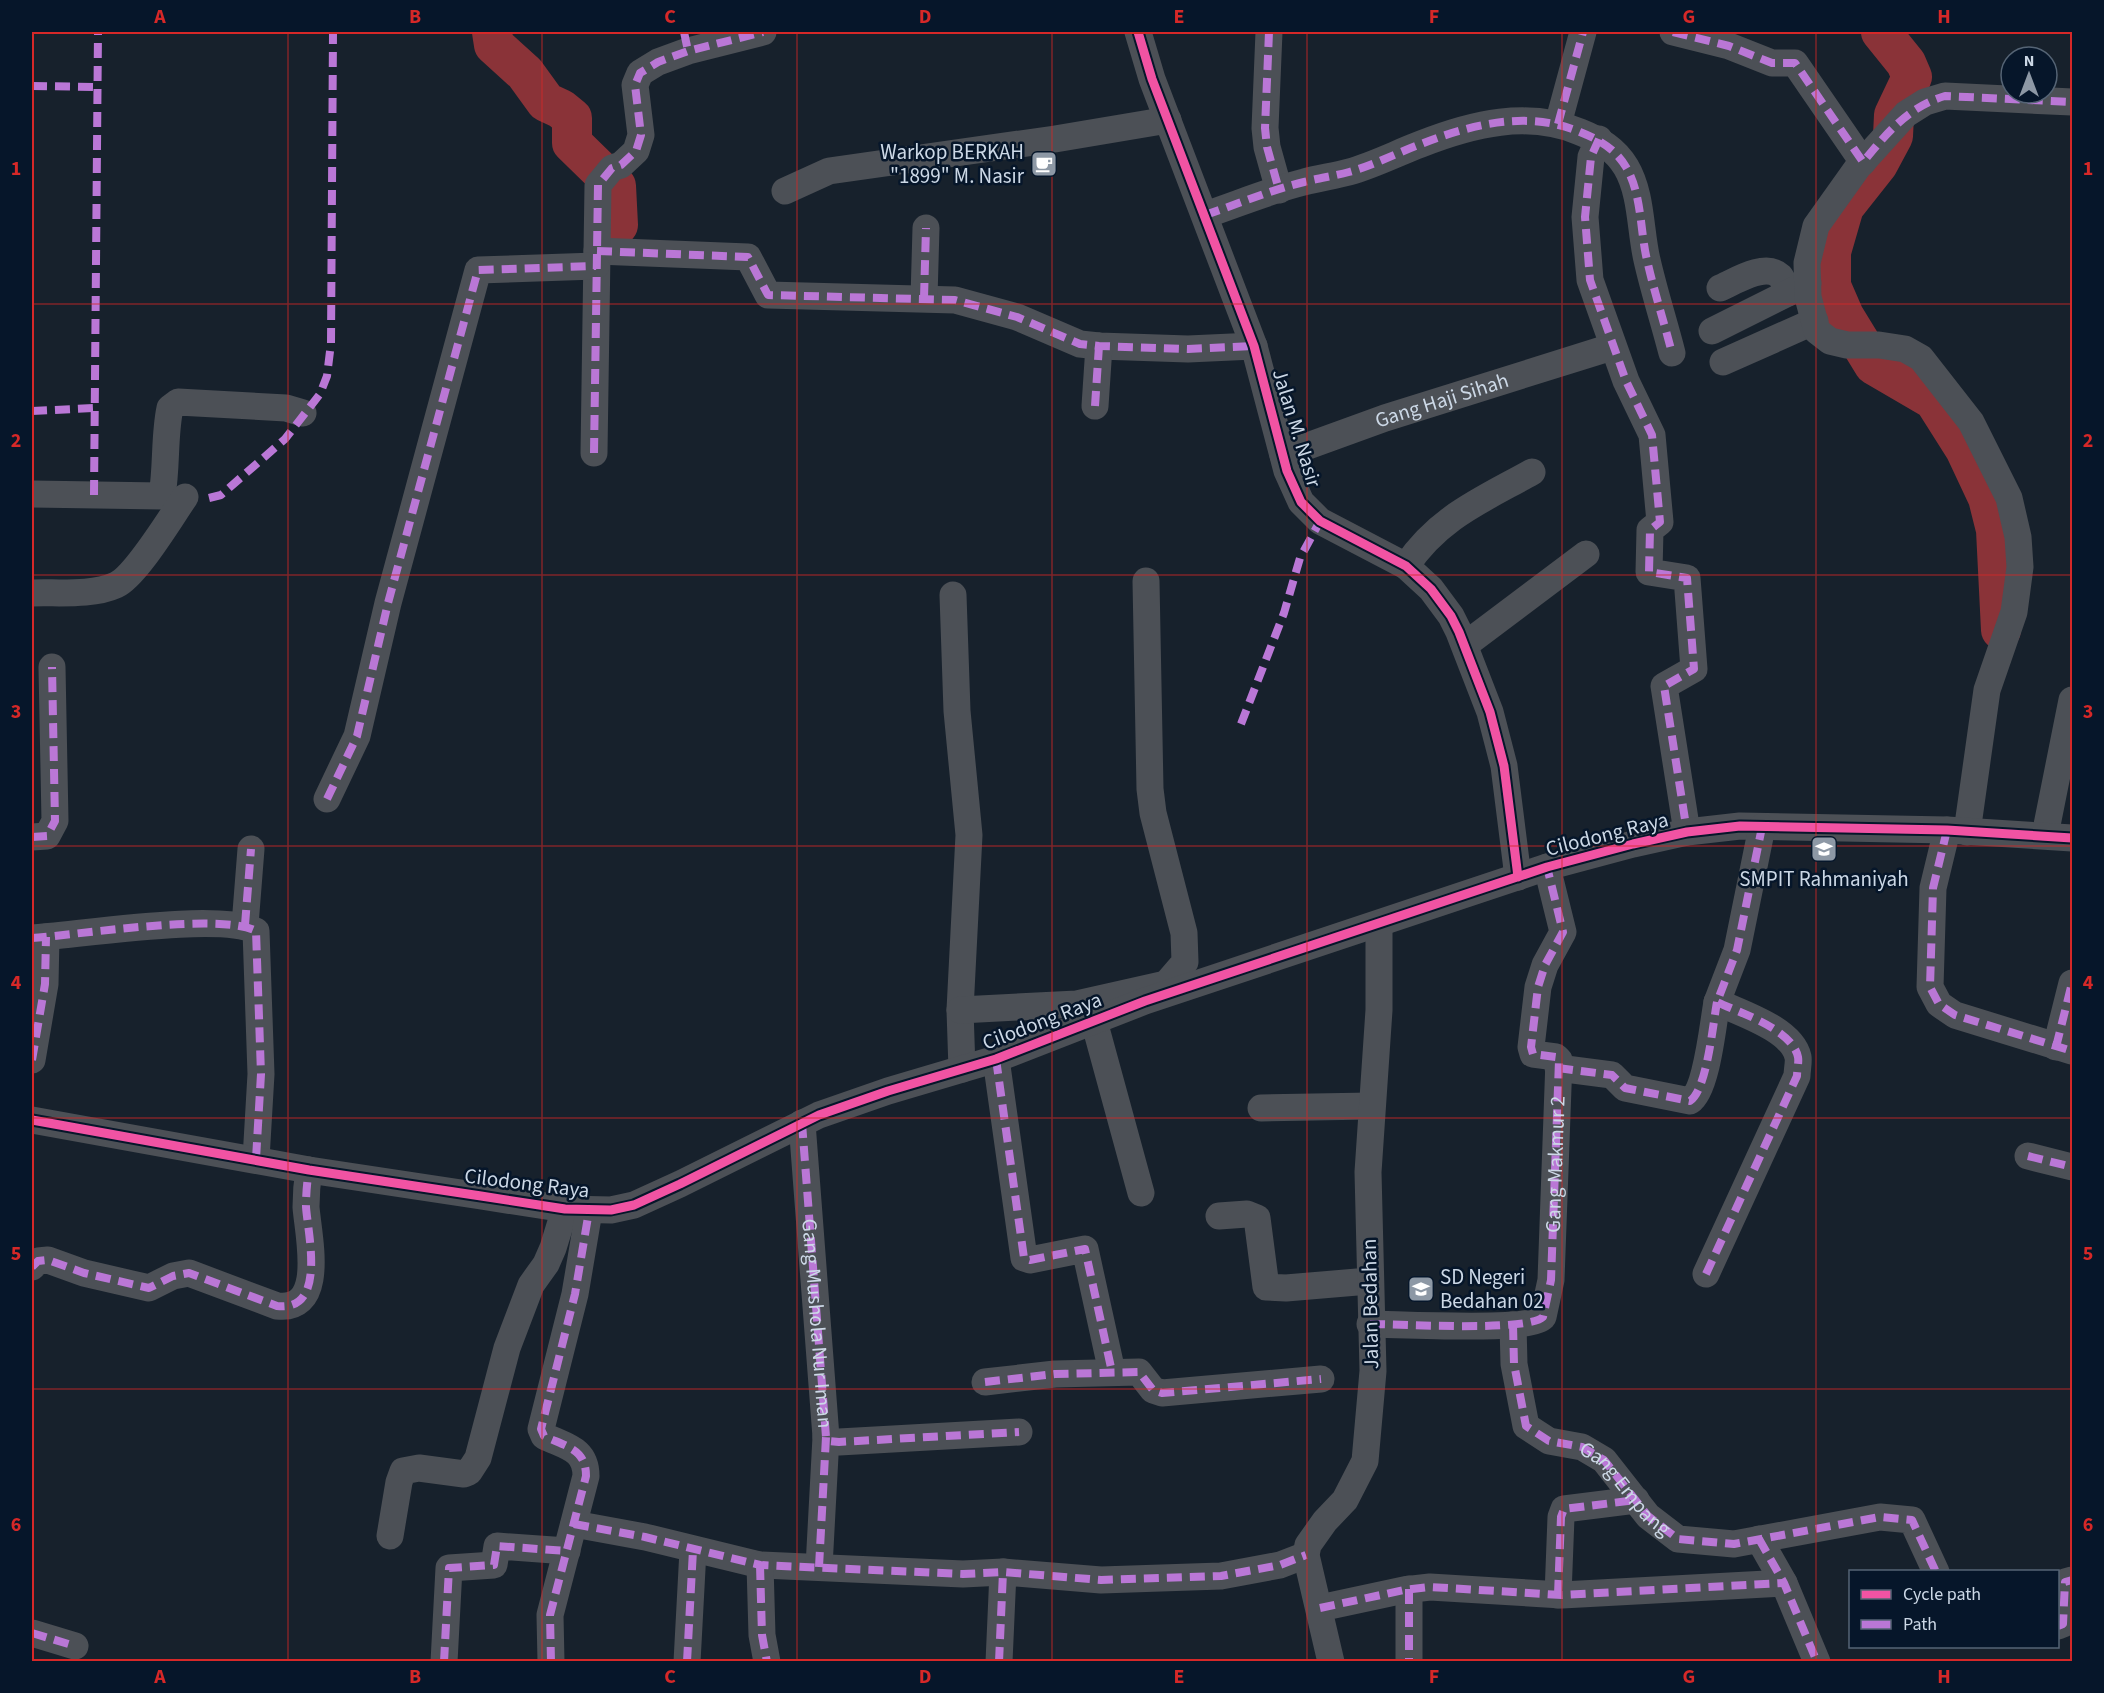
<svg xmlns="http://www.w3.org/2000/svg" width="2104" height="1693" font-family="'Source Sans 3',sans-serif">
  <style>
    .lines { fill: none; stroke-linecap: round; stroke-linejoin: round }
    .river { stroke: #8a3338; stroke-width: 40 }
    .minor { stroke: #4c5056; stroke-width: 27 }
    .quiet { stroke: #ba77d6; stroke-width: 8; stroke-dasharray: 15 8; stroke-linecap: butt }
    .cycleway-casing { stroke: #06162a; stroke-width: 13 }
    .cycleway { stroke: #f153a3; stroke-width: 9 }
    .grid { fill: none; stroke: #d62828; stroke-width: 1.5; stroke-opacity: 0.55 }
    .labels { text-anchor: middle; stroke-width: 5; stroke-linejoin: round; paint-order: stroke }
    .poi-label { font-size: 21px; fill: #ccd8e6; stroke: #06162a; text-anchor: end }
    .street-label { font-size: 21px; fill: #ccd8e6; stroke: #06162a }
    .neatline { fill: none; stroke: #d62828; stroke-width: 2 }
    .grid-label { font-size: 20px; text-anchor: middle; font-weight: bold; fill: #d62828 }
  </style>
  <rect width="100%" height="100%" fill="#17212c"/>
  <g class="lines">
    <path class="river" d="M492,32l2,13 31,28 21,29 15,7 11,9v25l44,43 2,39
      M1881,32l25,31 6,14 -18,38 -1,21 -15,28 -34,43 -13,45v34l13,30 30,49 60,35 31,49 23,49 8,32 5,100"/>
    <g class="minor">
      <path d="M1138,32l14,47 102,267 33,125 14,31 19,19 86,45 25,23 20,27 8,16 31,80 14,54 14,111"/>
      <path d="M1269,32l-4,96 2,19 12,43"/>
      <path d="M1673,32l56,14 43,17h23l68,99"/>
      <path d="M1558,124l25,-92"/>
      <path d="M1599,139l-8,18 -6,60 5,63 36,101 26,54 8,87 -10,8 -1,42 38,6 7,91 -30,17 23,146"/>
      <path d="M785,191l44,-20 226,-32 113,-19"/>
      <path d="M1205,215c33,-11 66,-25 99,-33 15,-4 30,-6 45,-10 25,-7 48,-19 72,-28 51,-20 107,-34 159,-12 20,8 35,17 46,35 16,27 14,64 21,93 7,31 17,62 25,93"/>
      <path d="M597,251l151,6 20,38 187,5 62,17 63,27 19,2 89,3 66,-3"/>
      <path d="M1720,288c14,-6 45,-26 60,-12 3,3 6,12 8,17"/>
      <path d="M924,298l2,-70"/>
      <path d="M1712,331l96,-48"/>
      <path d="M1723,362l92,-41"/>
      <path d="M1095,406l4,-60"/>
      <path d="M594,453l4,-268 14,-17 9,-3 15,-14 5,-16 -6,-50 5,-12 18,-11 30,-11 75,-19"/>
      <path id="s1" d="M1283,455l102,-37 217,-68"/>
      <path d="M32,494l130,2c5,-30 2,-60 8,-88l8,-6 108,6 17,5"/>
      <path d="M1406,566c33,-49 76,-66 126,-94"/>
      <path d="M32,593c25,-1 60,3 84,-8 20,-9 55,-68 69,-88"/>
      <path d="M953,595l4,116 12,124 -9,175 2,59"/>
      <path d="M1465,645l121,-91"/>
      <path d="M327,799l30,-63 31,-133 90,-333 118,-4"/>
      <path d="M1947,830l-14,58 -3,99 9,17 16,11 117,36"/>
      <path d="M1967,832l20,-142 27,-78 6,-45 -2,-30 -9,-39 -38,-76 -50,-64 -16,-9 -26,-4h-32l-17,-4 -13,-10 -9,-34 -1,-34 9,-37 42,-59 48,-53 19,-12 20,-6 127,6"/>
      <path d="M2045,835l27,-135"/>
      <path d="M32,837l15,-1 8,-15 -3,-154"/>
      <path d="M245,925l6,-76"/>
      <path d="M32,938c46,-3 189,-26 224,-7l5,143 -5,85"/>
      <path d="M960,1010l117,-6 89,-20 19,-22 -1,-29 -31,-120 -3,-24 -4,-208"/>
      <path d="M1094,1021l47,172"/>
      <path d="M2056,1047l16,-64"/>
      <path d="M996,1059l28,199 6,2 55,-11 27,123"/>
      <path d="M32,1060l13,-76 1,-47"/>
      <path d="M1558,1068l54,7 13,13 65,13c17,-11 23,-78 27,-99"/>
      <path d="M1261,1108l110,-2"/>
      <path d="M32,1120l277,50 172,26 84,13 46,1 23,-5 46,-21 139,-69 69,-24 108,-32 149,-58 402,-134 86,-23 54,-12 53,-6 207,4 125,8"/>
      <path d="M802,1123l24,314 3,4 10,1 180,-10"/>
      <path d="M2028,1156l44,11"/>
      <path d="M1219,1216l28,-2 10,4 9,69 20,1 83,-7"/>
      <path d="M32,1267l6,-6 10,-1 36,13 65,15 24,-12 16,-3 88,33c50,6 31,-71 29,-99 0,-13 1,-25 3,-37"/>
      <path d="M1706,1274l91,-198c0,-6 2,-14 1,-19 -6,-28 -58,-44 -81,-55l20,-52 25,-123"/>
      <path d="M1370,1324c28,0 158,8 173,-7l8,-37 8,-220 -3,-3 -23,-3 -2,-7 7,-60 7,-22 18,-33 -16,-65"/>
      <path d="M1513,1325l1,39 12,62 23,15 33,6 22,13 44,56 30,23 56,5 146,-27 32,3 24,52"/>
      <path d="M985,1382l70,-8 84,-2 14,18 9,3 159,-14"/>
      <path d="M574,1524l71,13 115,28 203,9 40,-2 98,8 120,-4 59,-11 26,-10"/>
      <path d="M390,1536l9,-54 4,-11 16,-3 45,6 5,-2 9,-14 29,-110 24,-63 15,-21 7,-16 12,-39"/>
      <path d="M1759,1539l25,44 33,79"/>
      <path d="M760,1565l2,70 5,27"/>
      <path d="M819,1567l7,-130"/>
      <path d="M1409,1589v73"/>
      <path d="M1558,1595l3,-78 3,-8 72,-9"/>
      <path d="M1320,1608l84,-18 26,-3 132,8 222,-12"/>
      <path d="M2058,1626l5,-2 2,-42 7,-2"/>
      <path d="M32,1633l43,13"/>
      <path d="M444,1662l5,-94 45,-3 3,-19 70,5"/>
      <path d="M551,1662l-1,-47 36,-139c0,-27 -19,-29 -42,-40l-3,-7 34,-135 14,-83"/>
      <path d="M687,1662l6,-112"/>
      <path d="M999,1662l4,-90"/>
      <path d="M1331,1662l-25,-107 2,-10 17,-24 20,-21 20,-39 8,-90 -5,-199 11,-162v-85"/>
    </g>
    <g class="quiet">
      <path d="M684,32l4,19"/>
      <path d="M1269,32l-4,96 2,19 12,43"/>
      <path d="M1673,32l56,14 43,17h23l68,99c24,-29 45,-55 82,-66l127,6"/>
      <path d="M32,86l66,1"/>
      <path d="M1558,124l25,-92"/>
      <path d="M1599,139l-8,18 -6,60 5,63 36,101 26,54 8,87 -10,8 -1,42 38,6 7,91 -30,17 23,146"/>
      <path d="M1205,215c33,-11 66,-25 99,-33 15,-4 30,-6 45,-10 25,-7 48,-19 72,-28 51,-20 107,-34 159,-12 20,8 35,17 46,35 16,27 14,64 21,93 7,31 17,62 25,93"/>
      <path d="M597,251l151,6 20,38 187,5 62,17 63,27 19,2 89,3 66,-3"/>
      <path d="M924,298l2,-70"/>
      <path d="M1095,406l4,-60"/>
      <path d="M32,411l63,-3"/>
      <path d="M594,453l4,-268 14,-17 9,-3 15,-14 5,-16 -6,-50 5,-12 18,-11 30,-11 75,-19"/>
      <path d="M94,495l4,-463"/>
      <path d="M209,498l12,-3 64,-56 35,-45 7,-18 4,-33 2,-311"/>
      <path d="M1241,724l43,-111 16,-55 20,-37"/>
      <path d="M327,799l30,-63 31,-133 90,-333 118,-4"/>
      <path d="M1947,830l-14,58 -3,99 9,17 16,11 117,36"/>
      <path d="M32,837l15,-1 8,-15 -3,-154"/>
      <path d="M245,925l6,-76"/>
      <path d="M32,938c46,-3 189,-26 224,-7l5,143 -5,85"/>
      <path d="M2056,1047l16,-64"/>
      <path d="M996,1059l28,199 6,2 55,-11 27,123"/>
      <path d="M32,1060l13,-76 1,-47"/>
      <path d="M1558,1068l54,7 13,13 65,13c17,-11 23,-78 27,-99"/>
      <path id="s2" d="M802,1123l24,314 3,4 10,1 180,-10"/>
      <path d="M2028,1156l44,11"/>
      <path d="M32,1267l6,-6 10,-1 36,13 65,15 24,-12 16,-3 88,33c50,6 31,-71 29,-99 0,-13 1,-25 3,-37"/>
      <path d="M1706,1274l91,-198c0,-6 2,-14 1,-19 -6,-28 -58,-44 -81,-55l20,-52 25,-123"/>
      <path id="s3" d="M1370,1324c28,0 158,8 173,-7l8,-37 8,-220 -3,-3 -23,-3 -2,-7 7,-60 7,-22 18,-33 -16,-65"/>
      <path id="s4" d="M1513,1325l1,39 12,62 23,15 33,6 22,13 44,56 30,23 56,5 146,-27 32,3 24,52"/>
      <path d="M985,1382l70,-8 84,-2 14,18 9,3 159,-14"/>
      <path d="M574,1524l71,13 115,28 203,9 40,-2 98,8 120,-4 59,-11 26,-10"/>
      <path d="M1759,1539l25,44 33,79"/>
      <path d="M760,1565l2,70 5,27"/>
      <path d="M819,1567l7,-130"/>
      <path d="M1409,1589v73"/>
      <path d="M1558,1595l3,-78 3,-8 72,-9"/>
      <path d="M1320,1608l84,-18 26,-3 132,8 222,-12"/>
      <path d="M2058,1626l5,-2 2,-42 7,-2"/>
      <path d="M32,1633l43,13"/>
      <path d="M444,1662l5,-94 45,-3 3,-19 70,5"/>
      <path d="M551,1662l-1,-47 36,-139c0,-27 -19,-29 -42,-40l-3,-7 34,-135 14,-83"/>
      <path d="M687,1662l6,-112"/>
      <path d="M999,1662l4,-90"/>
    </g>
    <defs>
      <path id="cycleway" d="M1138,32l14,47 102,267 33,125 14,31 19,19 86,45 25,23 20,27 8,16 31,80 14,54 14,111
        M32,1120l277,50 172,26 84,13 46,1 23,-5 46,-21 139,-69 69,-24 108,-32 149,-58 402,-134 86,-23 54,-12 53,-6 207,4 125,8"/>
    </defs>
    <use href="#cycleway" class="cycleway-casing"/>
    <use href="#cycleway" class="cycleway"/>
  </g>
  <path class="grid" d="M288,32v1630M542,32v1630M797,32v1630M1052,32v1630M1307,32v1630M1562,32v1630M1816,32v1630M32,304h2040M32,575h2040M32,846h2040M32,1118h2040M32,1389h2040"/>
  <defs>
    <symbol id="cafe-square" viewBox="-11 -11 22 22"><rect x="-9" y="-9" width="18" height="18" rx="4" fill="#8d98a5" stroke="#06162a"/><path d="M-5.5-4.5H6V0H3Q3 3.5 0 3.5H-2.5Q-5.5 3.5-5.5 0ZM3-3.2v2h1.7v-2ZM-6 4.5H4V6H-6Z" fill="#fff"/></symbol>
    <symbol id="school-square" viewBox="-11 -11 22 22"><rect x="-9" y="-9" width="18" height="18" rx="4" fill="#8d98a5" stroke="#06162a"/><path d="M0-5L7-2L0 1L-7-2ZM-4 1L0 2.5L4 1V4Q0 6-4 4Z" fill="#fff"/></symbol>
  </defs>
  <g fill-rule="evenodd">
    <use href="#cafe-square" x="1029" y="149" width="30" height="30"/>
    <use href="#school-square" x="1809" y="834" width="30" height="30"/>
    <use href="#school-square" x="1406" y="1274" width="30" height="30"/>
  </g>
  <g class="labels">
    <g class="poi-label">
      <text x="1024" y="159">Warkop BERKAH<tspan x="1024" dy="24">"1899" M. Nasir</tspan></text>
      <text x="1824" y="886" text-anchor="middle">SMPIT Rahmaniyah</text>
      <text x="1440" y="1284" text-anchor="start">SD Negeri<tspan x="1440" dy="24">Bedahan 02</tspan></text>
    </g>
    <g class="street-label">
      <text dy="7" stroke="none"><textPath href="#s1" startOffset="168">Gang Haji Sihah</textPath></text>
      <text transform="translate(1297 428) rotate(73)" y="7">Jalan M. Nasir</text>
      <text transform="translate(1607 834) rotate(-14)" y="7">Cilodong Raya</text>
      <text transform="translate(1042 1021) rotate(-21)" y="7">Cilodong Raya</text>
      <text dy="7" stroke="none"><textPath href="#s3" startOffset="328">Gang Makmur 2</textPath></text>
      <text transform="translate(527 1183) rotate(7)" y="7">Cilodong Raya</text>
      <text transform="translate(1370 1304) rotate(-91)" y="7">Jalan Bedahan</text>
      <text dy="7" stroke="none"><textPath href="#s2" startOffset="201">Gang Mushola Nur Iman</textPath></text>
      <text dy="7" stroke="none"><textPath href="#s4" startOffset="224">Gang Empang</textPath></text>
    </g>
  </g>
  <rect width="2104" height="1693" fill="none" stroke="#06162a" stroke-width="66"/>
  <rect x="1849" y="1570" width="210" height="78" fill="#06162a" stroke="#556475" stroke-width="1.5"/>
  <rect x="1861" y="1590" width="30" height="9" fill="#f153a3" stroke="#556475" stroke-width="1.5"/>
  <text x="1903" y="1600" font-size="18" fill="#ccd8e6">Cycle path</text>
  <rect x="1861" y="1620" width="30" height="9" fill="#ba77d6" stroke="#556475" stroke-width="1.5"/>
  <text x="1903" y="1630" font-size="18" fill="#ccd8e6">Path</text>
  <g transform="translate(2029 75)"><circle r="28" fill="#06162a" stroke="#556475" stroke-width="1.5"/>
  <path d="M0-4.5L10 22L0 15L-10 22Z" fill="#8d98a5"/>
  <text y="-9" font-size="16" font-weight="bold" text-anchor="middle" fill="#ccd8e6">N</text>
  </g>
  <rect x="33" y="33" width="2038" height="1627" class="neatline"/>
  <g class="grid-label">
    <text x="160" y="23">A</text>
    <text x="415" y="23">B</text>
    <text x="670" y="23">C</text>
    <text x="925" y="23">D</text>
    <text x="1179" y="23">E</text>
    <text x="1434" y="23">F</text>
    <text x="1689" y="23">G</text>
    <text x="1944" y="23">H</text>
    <text x="16" y="175">1</text>
    <text x="2088" y="175">1</text>
    <text x="16" y="447">2</text>
    <text x="2088" y="447">2</text>
    <text x="16" y="718">3</text>
    <text x="2088" y="718">3</text>
    <text x="16" y="989">4</text>
    <text x="2088" y="989">4</text>
    <text x="16" y="1260">5</text>
    <text x="2088" y="1260">5</text>
    <text x="16" y="1531">6</text>
    <text x="2088" y="1531">6</text>
    <text x="160" y="1683">A</text>
    <text x="415" y="1683">B</text>
    <text x="670" y="1683">C</text>
    <text x="925" y="1683">D</text>
    <text x="1179" y="1683">E</text>
    <text x="1434" y="1683">F</text>
    <text x="1689" y="1683">G</text>
    <text x="1944" y="1683">H</text>
  </g>
</svg>
